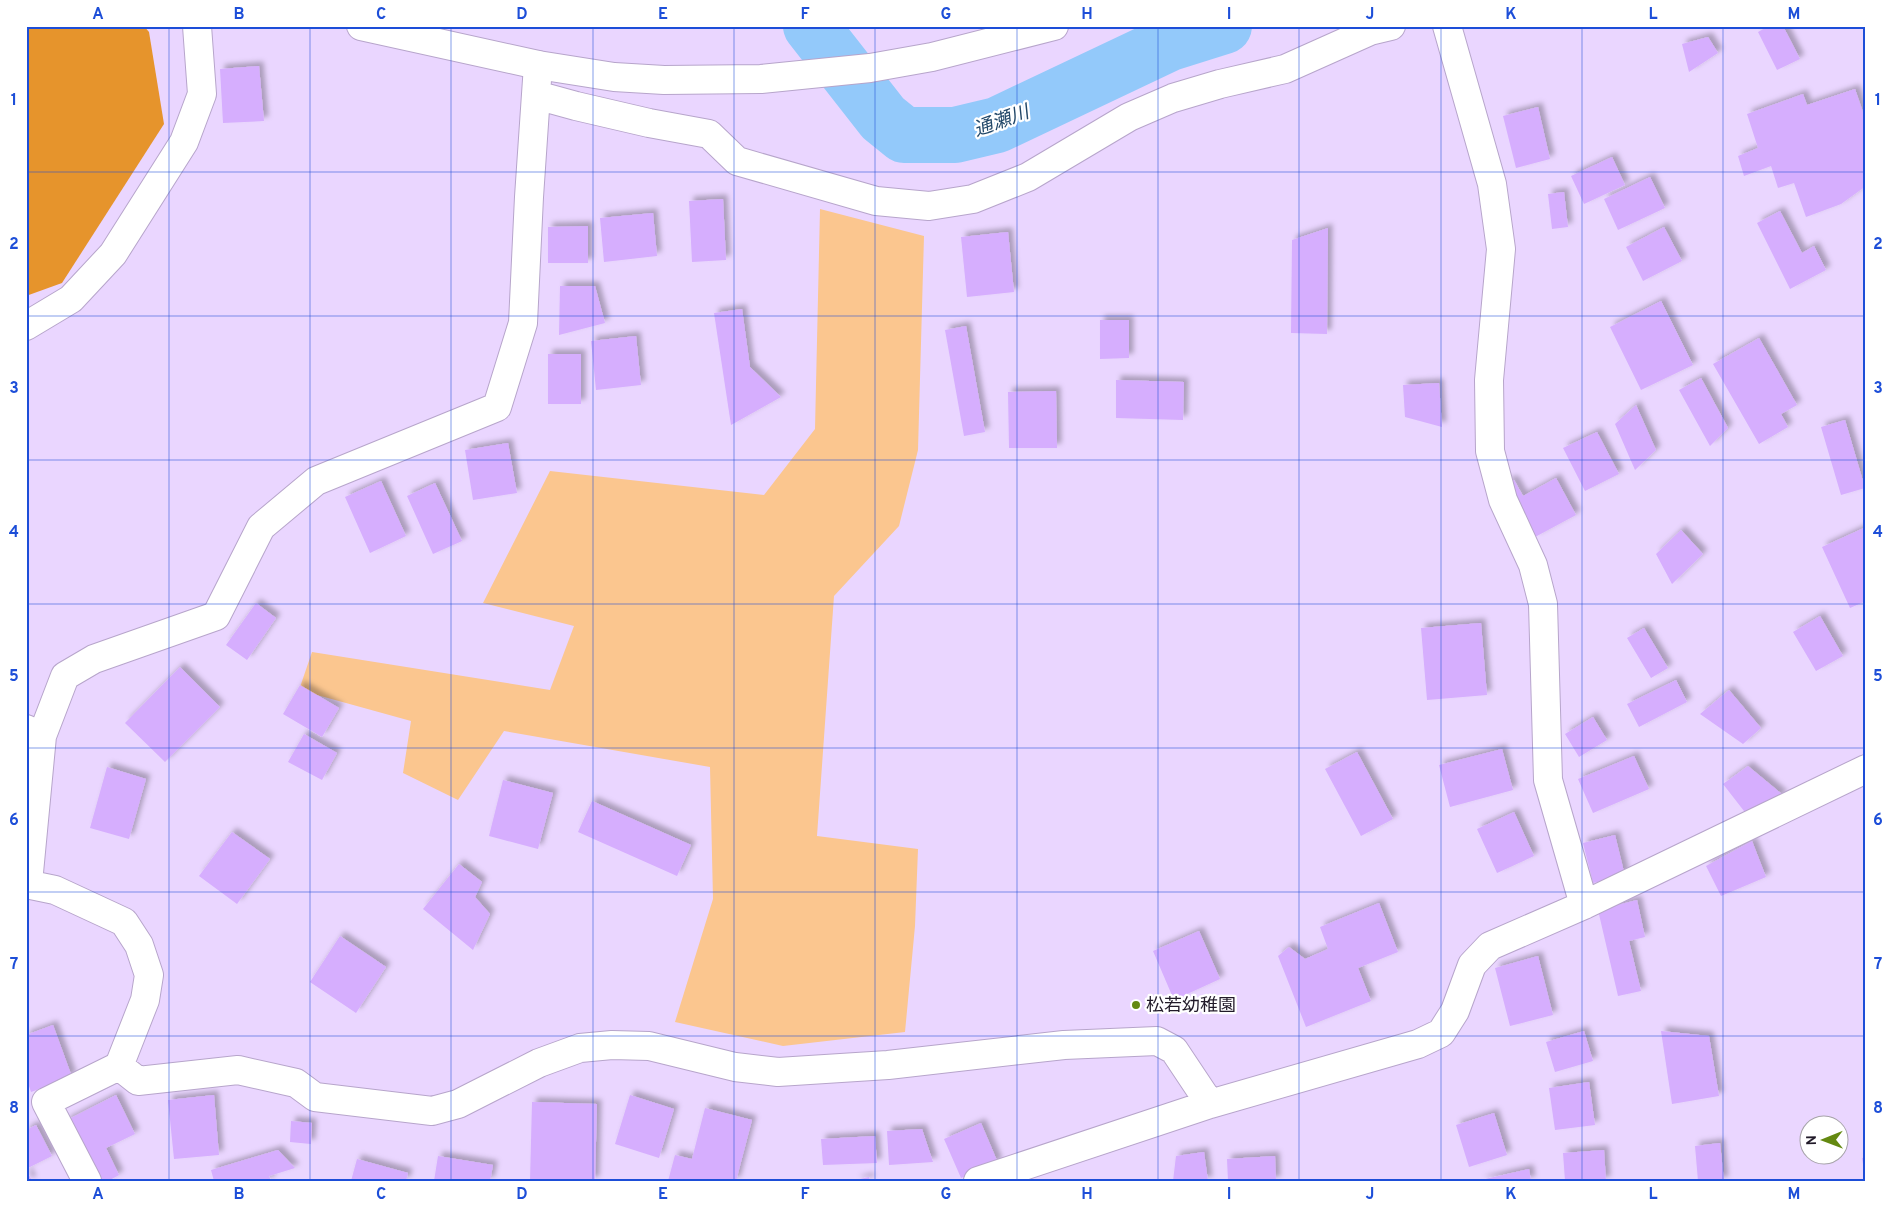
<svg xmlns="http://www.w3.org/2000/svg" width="1892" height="1207" font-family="Overpass,'Noto Sans JP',sans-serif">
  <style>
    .green { fill: #fbc68f }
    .forest { fill: #e6942c }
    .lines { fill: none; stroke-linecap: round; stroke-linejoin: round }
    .river { stroke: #93c9fa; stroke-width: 56 }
    .building { fill: #d6aefe; filter: url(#shadow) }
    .minor-casing { stroke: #b7a5cb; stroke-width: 30 }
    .tertiary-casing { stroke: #b7a5cb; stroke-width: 30 }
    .minor { stroke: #fff; stroke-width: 28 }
    .tertiary { stroke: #fff; stroke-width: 28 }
    .grid { fill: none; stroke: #1d4ed8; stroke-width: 1; stroke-opacity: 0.55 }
    .poi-dot { fill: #648911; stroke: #fff; stroke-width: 2 }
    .labels { text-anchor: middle; stroke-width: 4.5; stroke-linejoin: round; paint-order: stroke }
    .poi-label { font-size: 18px; fill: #211a29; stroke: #fff; text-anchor: start }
    .water-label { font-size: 19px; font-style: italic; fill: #214768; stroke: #fff }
    .neatline { fill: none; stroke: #1d4ed8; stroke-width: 2 }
    .grid-label { font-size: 16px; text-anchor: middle; font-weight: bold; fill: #1d4ed8 }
  </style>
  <defs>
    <filter id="shadow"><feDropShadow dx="4.5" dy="-4.5" stdDeviation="2.5" flood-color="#0004"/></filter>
  </defs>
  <rect width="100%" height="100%" fill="#ead6ff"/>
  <path class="green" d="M820,209l104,27 -6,214 -19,76 -65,70 -17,240 101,13 -3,77 -10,106 -122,14 -108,-24 38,-123 -3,-132 -206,-36 -46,69 -55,-27 8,-52 -112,-31 13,-38 238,38 24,-64 -91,-23 67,-132 214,24 51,-66z"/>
  <path class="forest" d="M26,26h118l5,6 15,92 -102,159 -36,13z"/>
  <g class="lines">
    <path class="river" d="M811,26l72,92 21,17h51l42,-10 173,-82 54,-17"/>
  </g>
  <path class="building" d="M1769,26h14l17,33 -23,11 -19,-38z
    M1708,37l10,16 -29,19 -7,-28z
    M259,66l5,55 -41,2 -3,-54z
    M1855,89l11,32v65l-25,18 -35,13 -12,-34 -16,5 -7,-22 -27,10 -6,-20 20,-8 -11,-34 56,-20 4,11z
    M1538,107l12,52 -34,9 -13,-52z
    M1612,157l13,28 -41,19 -13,-28z
    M1650,177l15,31 -47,22 -14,-31z
    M1564,192l4,35 -16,2 -4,-35z
    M723,199l3,61 -34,2 -3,-61z
    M1780,211l22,42 12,-7 12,24 -36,19 -33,-66z
    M653,213l4,43 -53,6 -4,-44z
    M588,226v37h-40v-36z
    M1664,227l18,34 -39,20 -17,-34z
    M1328,228l-1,106 -36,-1 1,-93z
    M1008,232l6,60 -47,5 -6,-60z
    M560,286h35l10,37 -46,12z
    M1661,301l32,64 -52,25 -31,-63z
    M742,309l8,58 31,30 -50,28 -17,-112z
    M1100,320h29v38l-29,1z
    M966,326l19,106 -21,4 -19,-106z
    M636,336l5,49 -45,5 -5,-49z
    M1759,338l38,67 -16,9 7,13 -29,17 -46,-80z
    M548,354h33v50h-33z
    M1701,378l27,50 -18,18 -31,-56z
    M1116,380l68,2 -1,38 -67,-2z
    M1439,383l3,44 -37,-10 -2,-32z
    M1056,391l1,57h-48l-1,-56z
    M1636,405l20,45 -21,20 -20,-46z
    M1845,420l20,68 -24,7 -20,-68z
    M1597,432l22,42 -34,17 -22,-43z
    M508,443l9,50 -44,7 -8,-50z
    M1556,478l20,37 -41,22 -29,-56 8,-1 9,16z
    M381,481l25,55 -36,17 -25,-56z
    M435,483l27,58 -29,13 -26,-58z
    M1866,527v74l-16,7 -28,-61z
    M1681,530l22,24 -31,30 -16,-30z
    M256,603l20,15 -29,42 -21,-15z
    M1820,616l23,40 -27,15 -23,-39z
    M1481,623l6,72 -60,5 -6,-72z
    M1644,628l24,40 -17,10 -24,-40z
    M180,667l40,40 -55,55 -40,-39z
    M1676,680l11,22 -48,25 -12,-23z
    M300,685l39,23 -17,29 -39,-23z
    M1729,690l32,38 -18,16 -43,-30z
    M1593,717l14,23 -28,17 -14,-23z
    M304,734l33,19 -15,27 -34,-18z
    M1502,749l11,41 -63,17 -11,-42z
    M1357,752l36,67 -32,17 -36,-67z
    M1634,756l15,33 -56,24 -15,-34z
    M1748,766l35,29 -32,25 -28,-36z
    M107,767l39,12 -17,60 -39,-11z
    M503,780l50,13 -15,56 -49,-13z
    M592,801l99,44 -14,31 -99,-44z
    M1514,812l20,44 -37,17 -20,-44z
    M232,832l38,27 -33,45 -38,-28z
    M1615,835l10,41 -32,7 -10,-40z
    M1752,841l14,36 -45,19 -15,-30z
    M459,864l23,18 -7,15 15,17 -17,36 -50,-41z
    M1637,900l8,37 -16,4 12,50 -23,5 -20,-86z
    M1379,903l19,49 -40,16 13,33 -65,26 -28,-71 11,-9 16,12 23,-10 -8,-22z
    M1199,931l21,48 -46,21 -21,-49z
    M340,936l46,31 -30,46 -46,-31z
    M1538,956l15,59 -43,11 -15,-58z
    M53,1025l19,52 -41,15 -5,-15v-42z
    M1584,1031l9,30 -38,11 -9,-30z
    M1661,1031l48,5 10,60 -47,8z
    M1589,1082l6,43 -40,5 -6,-42z
    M116,1095l19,39 -29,14 13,27 -11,6h-13l-30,-60z
    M214,1095l5,60 -45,4 -6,-59z
    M630,1095l44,14 -15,49 -44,-14z
    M532,1102l65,2 -2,77h-65z
    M705,1108l47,12 -16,61h-68l7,-26 17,4z
    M1494,1113l13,42 -38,12 -13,-42z
    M291,1121l21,2 -1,21 -21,-2z
    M981,1123l17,40 -37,15 -17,-39z
    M36,1125l16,31 -26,13 6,12h-6v-51z
    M922,1129l11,33 -44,3 -2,-34z
    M875,1136l2,27 -54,2 -2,-26z
    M1720,1143l4,38h-26l-3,-35z
    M278,1150l17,18 -26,8 2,5h-57l-3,-11z
    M1604,1150l2,31h-41l-2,-28z
    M1204,1152l4,29h-35l3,-25z
    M438,1156l55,9 -3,16h-56z
    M1275,1156l1,25h-48l-1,-22z
    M1866,1157v20h-1l-3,-19z
    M357,1159l51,14 -2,8h-55z
    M1529,1169l2,12h-50v-1z
    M869,1177l1,4h-14v-1z"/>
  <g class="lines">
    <defs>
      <path id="minor" d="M1447,26l45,158 9,65 -12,131 1,71 13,49 30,65 10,39 5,176 36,125
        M536,95l40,11 73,17 60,11 28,27 139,40 53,5 44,-7 55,-22 101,-60 44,-19 47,-14 65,-15 85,-38 21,-5
        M26,326l45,-27 42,-45 71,-112 18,-48 -5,-68
        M26,729l16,7 23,-60 29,-17 122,-43 45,-89 55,-46 181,-74 26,-84 6,-126 9,-132
        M28,883l14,-147
        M26,884l29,6 69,32 15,23 10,30 -4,25 -26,66 19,15 100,-11 58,13 19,14 117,14 26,-7 81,-41 41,-15 32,-3 37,1 86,21 43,5 110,-7 176,-20 93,-4 17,9 36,54
        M87,1181l-41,-79 73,-36
        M978,1181l232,-77 208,-60 23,-11 14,-22 17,-46 18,-19 94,-41 282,-136"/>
      <path id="tertiary" d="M361,26l177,39 76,12 50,3 97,-1 109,-11 62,-11 122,-31"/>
    </defs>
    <use href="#minor" class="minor-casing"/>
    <use href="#tertiary" class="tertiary-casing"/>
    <use href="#minor" class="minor"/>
    <use href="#tertiary" class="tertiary"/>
  </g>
  <path class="grid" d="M169,26v1155M310,26v1155M451,26v1155M593,26v1155M734,26v1155M875,26v1155M1017,26v1155M1158,26v1155M1299,26v1155M1441,26v1155M1582,26v1155M1723,26v1155M26,172h1840M26,316h1840M26,460h1840M26,604h1840M26,748h1840M26,892h1840M26,1036h1840"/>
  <circle class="poi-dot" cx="1136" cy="1005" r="5"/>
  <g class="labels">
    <g class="poi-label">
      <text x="1146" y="1011">松若幼稚園</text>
    </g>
    <g class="water-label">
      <text transform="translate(1001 120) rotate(-20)" y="7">通瀬川</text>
    </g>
  </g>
  <rect width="1892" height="1207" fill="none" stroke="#ffffff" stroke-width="55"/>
  <g transform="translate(1824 1140) rotate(269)"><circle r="24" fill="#ffffff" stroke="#a6a3a9"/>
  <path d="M0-4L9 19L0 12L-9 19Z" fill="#648911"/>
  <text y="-8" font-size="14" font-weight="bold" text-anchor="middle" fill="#211a29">N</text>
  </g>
  <rect x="28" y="28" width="1836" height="1152" class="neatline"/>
  <g class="grid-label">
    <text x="98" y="19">A</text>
    <text x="239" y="19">B</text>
    <text x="381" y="19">C</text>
    <text x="522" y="19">D</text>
    <text x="663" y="19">E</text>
    <text x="805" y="19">F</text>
    <text x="946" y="19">G</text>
    <text x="1087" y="19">H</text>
    <text x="1229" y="19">I</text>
    <text x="1370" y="19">J</text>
    <text x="1511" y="19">K</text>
    <text x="1653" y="19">L</text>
    <text x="1794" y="19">M</text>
    <text x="14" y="105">1</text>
    <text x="1878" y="105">1</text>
    <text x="14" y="249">2</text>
    <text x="1878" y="249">2</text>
    <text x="14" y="393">3</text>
    <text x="1878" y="393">3</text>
    <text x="14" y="537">4</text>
    <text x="1878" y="537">4</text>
    <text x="14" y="681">5</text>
    <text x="1878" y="681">5</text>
    <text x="14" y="825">6</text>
    <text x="1878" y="825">6</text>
    <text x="14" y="969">7</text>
    <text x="1878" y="969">7</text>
    <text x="14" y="1113">8</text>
    <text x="1878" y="1113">8</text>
    <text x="98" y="1199">A</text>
    <text x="239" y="1199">B</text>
    <text x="381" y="1199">C</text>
    <text x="522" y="1199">D</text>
    <text x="663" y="1199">E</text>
    <text x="805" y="1199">F</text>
    <text x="946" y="1199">G</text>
    <text x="1087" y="1199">H</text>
    <text x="1229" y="1199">I</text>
    <text x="1370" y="1199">J</text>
    <text x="1511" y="1199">K</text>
    <text x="1653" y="1199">L</text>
    <text x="1794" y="1199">M</text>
  </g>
</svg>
